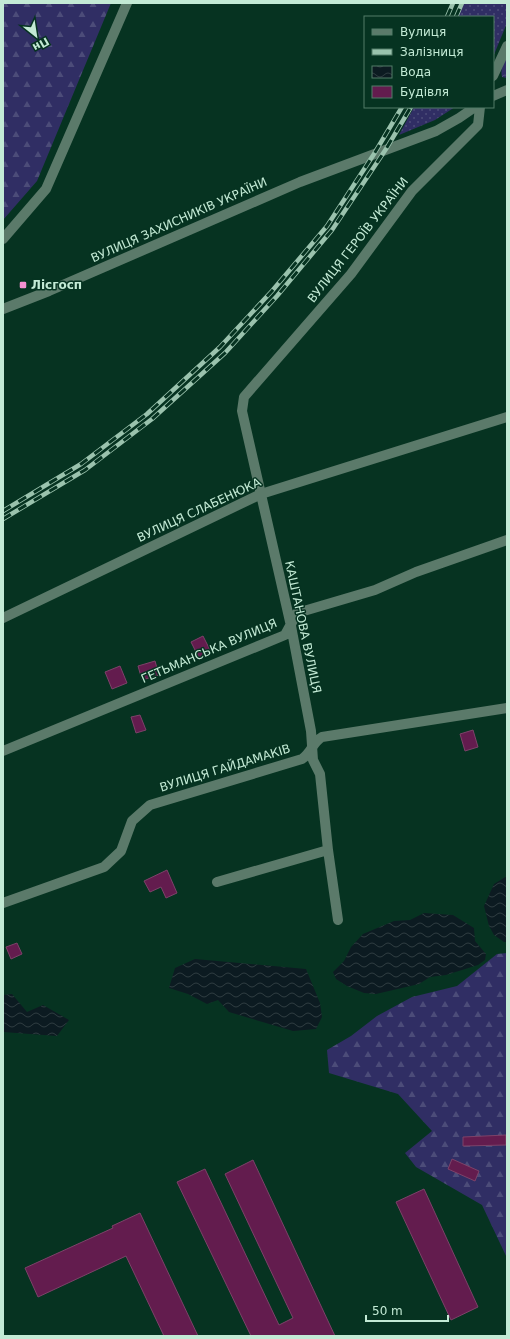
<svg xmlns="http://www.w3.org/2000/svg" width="510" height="1339" font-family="'DejaVu Sans',sans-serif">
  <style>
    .grass { fill: url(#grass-dots) }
    .forest { fill: url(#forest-firs) }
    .park { fill: url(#park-crowns) }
    .water { fill: url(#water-waves) }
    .building { fill: #631c4e; stroke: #7d4269 }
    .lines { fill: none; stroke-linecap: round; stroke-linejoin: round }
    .minor { stroke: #5b7a6a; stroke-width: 10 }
    .rail-casing { stroke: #9ac2ad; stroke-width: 4.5 }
    .rail { stroke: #063321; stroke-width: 3; stroke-dasharray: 9; stroke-linecap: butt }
    .poi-dot { fill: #f590d1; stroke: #063321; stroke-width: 1.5 }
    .labels { text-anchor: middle; stroke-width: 3; stroke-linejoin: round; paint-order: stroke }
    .street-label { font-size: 12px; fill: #c3ead5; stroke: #063321 }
    .poi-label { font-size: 12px; font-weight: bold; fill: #c3ead5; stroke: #063321; text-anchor: start }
  </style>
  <defs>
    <pattern id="grass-dots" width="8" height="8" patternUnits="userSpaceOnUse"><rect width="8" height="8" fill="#302e64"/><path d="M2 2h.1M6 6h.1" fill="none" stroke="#4c4c79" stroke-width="1.8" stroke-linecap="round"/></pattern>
    <pattern id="forest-firs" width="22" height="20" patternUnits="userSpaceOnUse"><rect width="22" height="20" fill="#302e64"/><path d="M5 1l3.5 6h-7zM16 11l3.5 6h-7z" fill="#4c4c79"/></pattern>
    <pattern id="park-crowns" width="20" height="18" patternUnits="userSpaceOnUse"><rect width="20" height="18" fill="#302e64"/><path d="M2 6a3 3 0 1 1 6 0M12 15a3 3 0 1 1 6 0" fill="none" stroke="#4c4c79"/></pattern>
    <pattern id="water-waves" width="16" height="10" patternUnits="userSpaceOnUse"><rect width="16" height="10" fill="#0c1b21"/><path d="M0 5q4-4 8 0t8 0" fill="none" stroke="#2e3c40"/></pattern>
  </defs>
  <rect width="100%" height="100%" fill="#063321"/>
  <path class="grass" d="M464,3h43v20l-14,34v-40h-35z
    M414,107h41l-20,13 -36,15z"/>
  <path class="forest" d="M3,3h108l-74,178 -34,39z
    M507,953v305l-25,-53 -66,-38 -11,-14 27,-22 -34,-37 -69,-21 -2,-23 24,-14 26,-20 35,-19 45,-11 40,-32z"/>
  <path class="park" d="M507,56v22l-5,-1c-2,-8 2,-14 5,-21z"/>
  <path class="water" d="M507,876v66h-3l-10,-7 -5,-9 -5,-20 10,-22z
    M424,913l29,2 21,13 1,13 11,13 -1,6 -7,5 -32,10 -16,2 -11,7 -43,10 -12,-1 -17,-7 -11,-7 -3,-7 11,-11 7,-14 12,-13 31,-13 16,-1z
    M195,959l111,10 14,34 2,14 -6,12 -23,2 -64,-19 -11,-12 -11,4 -19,-10 -19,-6 6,-20z
    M12,994l15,18 16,-7 26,15 -12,16 -54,-4v-37z"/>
  <path class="building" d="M203,636l8,16 -12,6 -8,-16z
    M155,661l4,14 -17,5 -4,-14z
    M120,666l7,17 -15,6 -7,-17z
    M140,715l6,15 -10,3 -5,-16z
    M473,730l5,17 -13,4 -5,-17z
    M167,870l10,23 -11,5 -5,-11 -11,5 -6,-11z
    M17,943l5,11 -11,5 -5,-12z
    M506,1135v10l-43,1v-9z
    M452,1159l27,12 -4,10 -27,-12z
    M253,1160l82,176h-84l-74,-154 28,-13 74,156 14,-7 -68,-144z
    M424,1189l54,118 -27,13 -55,-118z
    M140,1213l58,123h-34l-38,-80 -88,41 -13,-29 88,-40 -1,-2z"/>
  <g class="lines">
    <path class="minor" d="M493,76l14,-30
      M493,96l14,-6
      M3,239l43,-50 81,-186
      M3,309l46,-18 251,-109 136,-51 23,-13 16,-11
      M3,618l258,-124 246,-77
      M3,751l282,-116 12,-22 78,-23 41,-18 91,-32
      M217,882l111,-32
      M3,903l101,-36 17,-16 11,-30 18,-16 152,-46c10,-7 10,-16 20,-22l185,-29
      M338,920l-10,-70 -8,-76 -7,-14 -2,-29 -20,-105 -49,-215 2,-14 107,-123 61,-83 66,-66 2,-18"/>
    <defs>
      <path id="rail" d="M447,17l6,-14
        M456,17l6,-14
        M3,511l78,-47 66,-50 73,-67 52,-56 55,-65 47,-72 28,-47
        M3,519l82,-49 67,-51 73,-66 52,-57 55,-66 54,-81 25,-42"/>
    </defs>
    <use href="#rail" class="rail-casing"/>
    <use href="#rail" class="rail"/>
  </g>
  <rect class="poi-dot" x="19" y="281" width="8" height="8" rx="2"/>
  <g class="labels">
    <g class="street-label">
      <text transform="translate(179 220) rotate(-24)" y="4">ВУЛИЦЯ ЗАХИСНИКІВ УКРАЇНИ</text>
      <text transform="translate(358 240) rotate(-52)" y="4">ВУЛИЦЯ ГЕРОЇВ УКРАЇНИ</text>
      <text transform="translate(199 510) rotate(-25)" y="4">ВУЛИЦЯ СЛАБЕНЮКА</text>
      <text transform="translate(303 627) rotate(78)" y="4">КАШТАНОВА ВУЛИЦЯ</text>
      <text transform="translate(209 651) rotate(-23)" y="4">ГЕТЬМАНСЬКА ВУЛИЦЯ</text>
      <text transform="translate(225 768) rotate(-17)" y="4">ВУЛИЦЯ ГАЙДАМАКІВ</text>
    </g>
    <g class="poi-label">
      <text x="31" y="289">Лісгосп</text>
    </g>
  </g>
  <rect width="510" height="1339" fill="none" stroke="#c3ead5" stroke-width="8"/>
  <rect x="364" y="16" width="130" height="92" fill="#063321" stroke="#527c69"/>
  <rect x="372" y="29" width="20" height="6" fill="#5b7a6a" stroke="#527c69"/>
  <text x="400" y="36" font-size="12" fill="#c3ead5">Вулиця</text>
  <rect x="372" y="49" width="20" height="6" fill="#9ac2ad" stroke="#527c69"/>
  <text x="400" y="56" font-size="12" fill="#c3ead5">Залізниця</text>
  <rect x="372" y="66" width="20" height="12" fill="url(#water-waves)" stroke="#527c69"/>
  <text x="400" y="76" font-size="12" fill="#c3ead5">Вода</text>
  <rect x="372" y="86" width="20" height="12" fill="#631c4e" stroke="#527c69"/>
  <text x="400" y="96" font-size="12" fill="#c3ead5">Будівля</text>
  <g transform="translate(36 36) rotate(150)" stroke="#063321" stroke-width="3" paint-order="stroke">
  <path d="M0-3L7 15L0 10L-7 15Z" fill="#c3ead5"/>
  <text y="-6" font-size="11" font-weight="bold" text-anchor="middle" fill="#c3ead5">Пн</text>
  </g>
  <path d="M366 1315v6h82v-6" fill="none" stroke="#c3ead5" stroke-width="2"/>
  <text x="372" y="1315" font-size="12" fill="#c3ead5" stroke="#063321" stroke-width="3" paint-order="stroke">50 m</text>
</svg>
